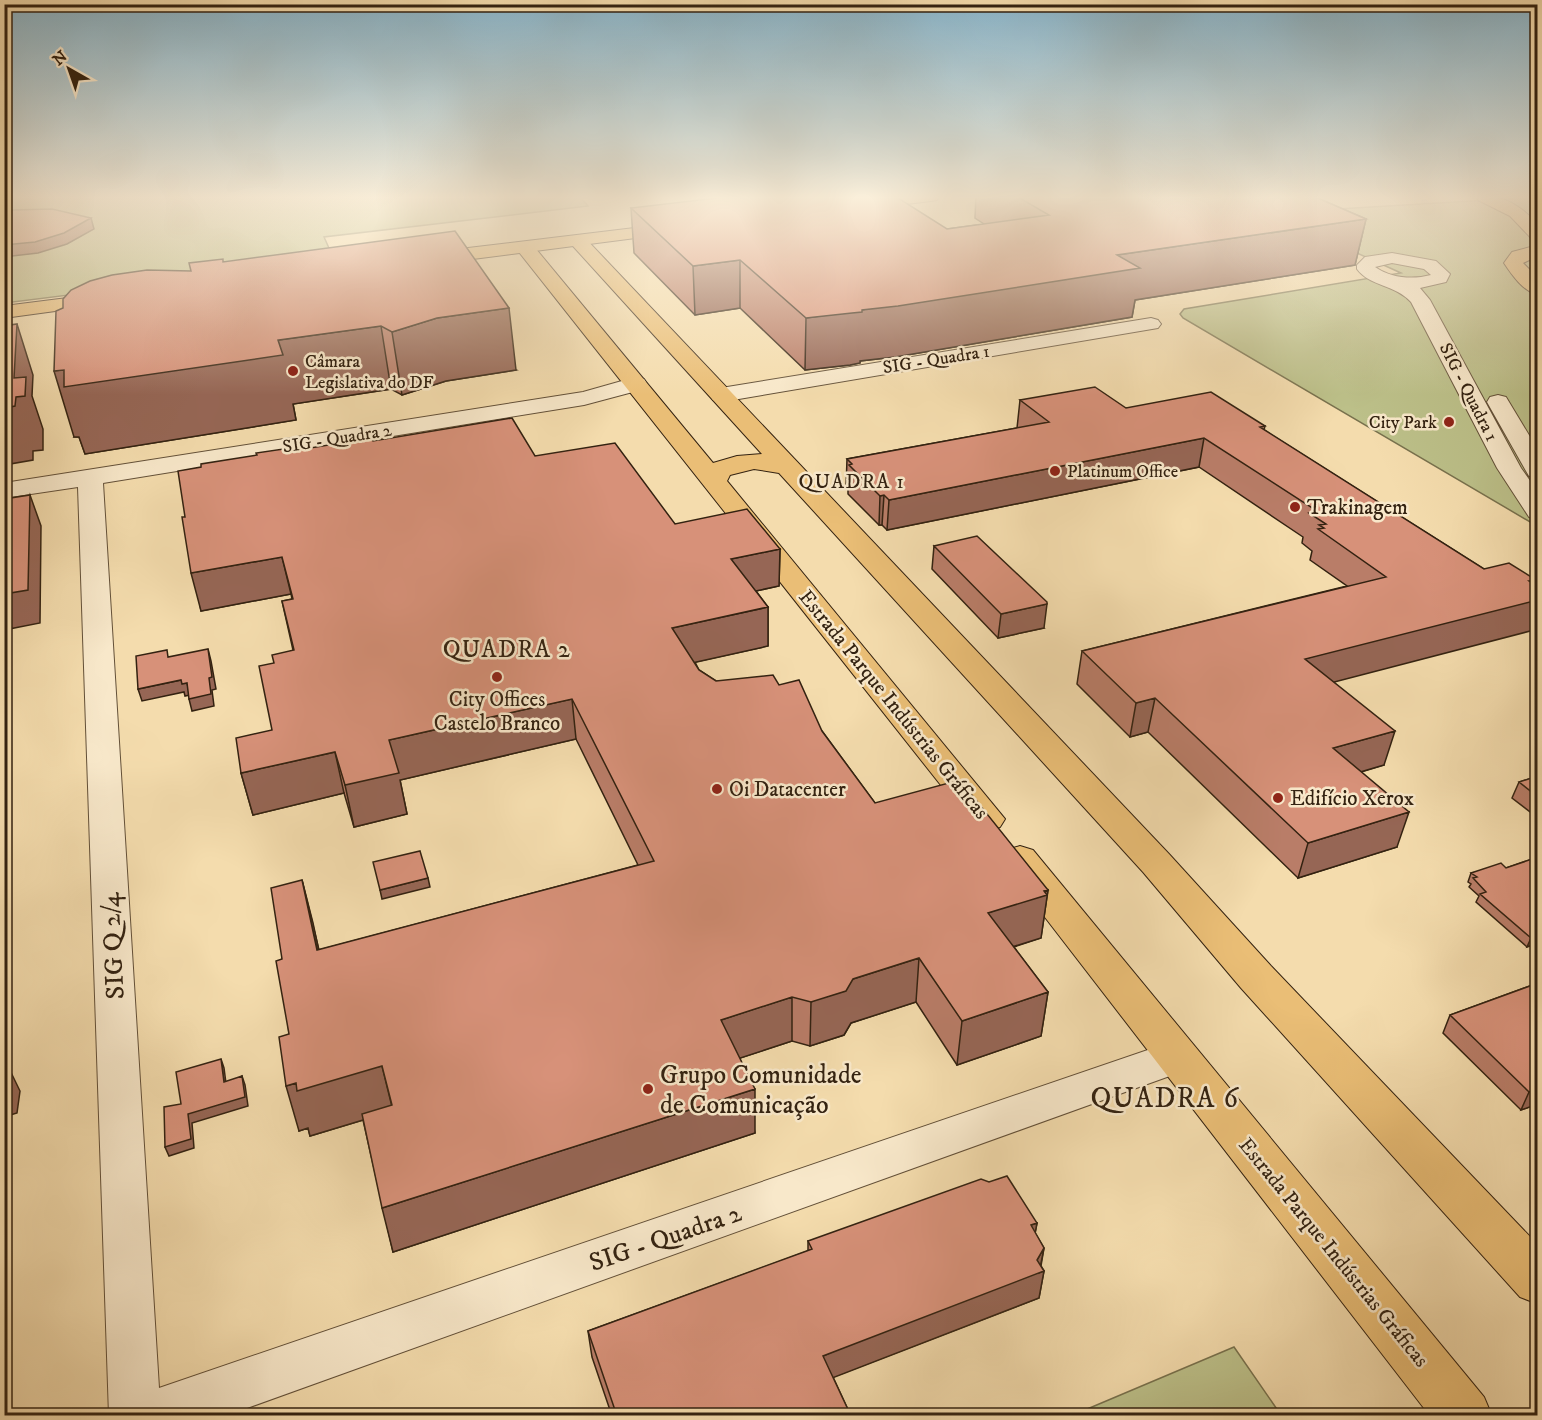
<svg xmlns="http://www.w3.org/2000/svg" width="1542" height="1420" font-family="'IM FELL DW Pica',serif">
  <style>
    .green { fill: #bcc089; stroke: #78714d; stroke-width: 1.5 }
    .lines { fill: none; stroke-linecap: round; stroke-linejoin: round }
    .minor-casing { stroke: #635038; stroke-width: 2 }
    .major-casing { stroke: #321; stroke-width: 2 }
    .highway-casing { stroke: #321; stroke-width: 2 }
    .minor { fill: #f8e8ca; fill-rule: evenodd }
    .major { fill: #eabe76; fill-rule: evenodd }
    .highway { fill: #eabe76; fill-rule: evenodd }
    .wall { fill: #b97d68; stroke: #321; stroke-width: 1.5 }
    .shaded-wall { fill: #966655; stroke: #321; stroke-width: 1.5 }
    .building { fill: #d79179; stroke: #321; stroke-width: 1.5 }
    .poi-dot { fill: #8f2418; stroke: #f8e8ca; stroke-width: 2 }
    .labels { text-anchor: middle; stroke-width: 5; stroke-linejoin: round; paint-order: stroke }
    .far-street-label { font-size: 18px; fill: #321; stroke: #f8e8ca }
    .far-poi-label { font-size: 18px; fill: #321; stroke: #f8e8ca; text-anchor: start }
    .far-quarter-label { font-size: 20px; letter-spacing: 1.5px; fill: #321; stroke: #f8e8ca }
    .poi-label { font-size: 21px; fill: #321; stroke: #f8e8ca; text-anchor: start }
    .street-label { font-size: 21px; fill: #321; stroke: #f8e8ca }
    .quarter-label { font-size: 24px; letter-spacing: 1.5px; fill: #321; stroke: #f8e8ca }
    .near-street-label { font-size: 26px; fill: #321; stroke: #f8e8ca }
    .near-poi-label { font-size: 26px; fill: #321; stroke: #f8e8ca; text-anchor: start }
    .near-quarter-label { font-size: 28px; letter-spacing: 1.5px; fill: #321; stroke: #f8e8ca }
  </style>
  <rect width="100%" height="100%" fill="#f4dcad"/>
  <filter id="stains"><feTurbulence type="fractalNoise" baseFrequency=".00333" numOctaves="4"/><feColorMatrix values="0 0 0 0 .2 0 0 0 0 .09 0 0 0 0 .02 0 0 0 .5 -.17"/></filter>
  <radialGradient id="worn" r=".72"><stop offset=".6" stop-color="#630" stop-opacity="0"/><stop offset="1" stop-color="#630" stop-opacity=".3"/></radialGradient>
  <path class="green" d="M4,196h575l9,10 -264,31 9,20 -14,7 -314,39z
    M1537,197v329l-354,-208 -3,-4 4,-5 217,-36 -132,-60z
    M1234,1347l47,68h-208z"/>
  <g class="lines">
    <defs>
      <path id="minor" d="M1392,253l44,8 14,13 -4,8 -26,6 10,12 91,168 17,24v28l-9,-3 -32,-49 -86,-166c-15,-17 -42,-16 -54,-33v-4l8,-8zM1392,263l32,6 7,6c-19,5 -40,3 -56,-8z
        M1151,318l7,2 3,4 -3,4 -437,74 -8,-2 -3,-5 3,-5 8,-2z
        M636,377l8,2 3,5 -3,5 -60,16 -481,78 56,905 1018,-348 15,4 6,12 -6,12 -967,348h-116l-31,-929 -74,11v-15l579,-91z
        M1498,395l8,2 32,53v28l-9,-2 -3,-5 -39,-69 3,-5z"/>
      <path id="major" d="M578,236l6,1 585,617 102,112 267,279v59l-18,-7 -279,-309 -98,-116 -364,-399 -25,-4 -24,6 -3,6 278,338 -5,8 -13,4 -13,-4 -459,-580 2,-4h14l182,220 24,-7 25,-2 -190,-209 -3,-4 3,-4z
        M1538,245v11l-15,7 15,15v17c-15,-4 -26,-20 -34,-32l8,-11z
        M1020,846l13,4 451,547 8,19h-62l-423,-548 -6,-9 6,-9z"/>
      <path id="highway" d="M890,196h49l-2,4 -6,1 -73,9 -6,-1 -3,-4 3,-4z
        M1476,196c29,0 41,7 62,28v16l-6,-1 -22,-23 -32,-16z
        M676,223l6,1 3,4 -3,4 -256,33 -7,-2 -2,-4 2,-4 7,-2z
        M107,293l7,2 3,4 -3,4 -110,15v-12z"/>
    </defs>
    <use href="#minor" class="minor-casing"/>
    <use href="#major" class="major-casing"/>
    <use href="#highway" class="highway-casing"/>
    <use href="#minor" class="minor"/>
    <use href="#major" class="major"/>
    <use href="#highway" class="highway"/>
  </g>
  <path class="wall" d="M976,196h337l53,23 -11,46 -220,35 -3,17 -237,40 -35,4v2l-10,2 -45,5 -65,-62 -45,7 -61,-62 -3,-45 316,21 37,-5 -9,-6z
    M224,262l292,108 -70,11 -44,14 -11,-6 -98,15 3,16 -211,34 -6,-17h-5l117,-166z
    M1020,400l106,8 139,18 -1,4 220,139 -150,113 50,83 -23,7 36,75 -99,31 -150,-146 -18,5 -53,-53 5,-33 265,-65 -37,-26 2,-9 -10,-8 1,-6 -104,-70 -312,63 -5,-5h-3l-31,-31v-4l-2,-2 1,-29 170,-31z
    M373,441l162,15 140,68 105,25 -1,37 -23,5 12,16v39l-73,16 4,8 17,11 63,4 43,46 53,72 173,87 -7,48 -27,9 34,45 -7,44 -84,29 -41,-63 -65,21 -7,12 -34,11 -18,-5 -52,17 15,75 -362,119 -30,-132 -53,16 -2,-8 -9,3 -10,-97 -7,-75 20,-79 17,70 319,-85 -62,-126 -176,41 7,34 -53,13 -10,-34 -91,22 -12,-42 31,-43 2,-67 19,-13 -11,-49 10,-2 -1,-5 -90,17 -16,-94 113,-67z
    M934,546l110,82 -46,10 -66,-69z
    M1538,776v42l-26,-20 7,-16z
    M1538,857v86l-11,4 -51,-45 3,-6 -10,-9 2,-3 -3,-2 3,-9 35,-5z
    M1538,983v121l-17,6 -78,-77 7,-18z
    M1037,1223l-2,10 9,15 -3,18 3,5 -5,27 -206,79 18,39h-239l-20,-59 -4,-26 220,-80v-10z"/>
  <path class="shaded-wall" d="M91,218l3,11 -27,15 -29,9 -34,4v-12z
    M1366,219l-11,46 -220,35 -3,17 -237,40 -35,4v2l-10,2 -45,5 1,-52 56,-8 255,-55z
    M740,260v48l-45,7 -2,-49z
    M509,308l7,62 -70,11 -44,14 -10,-63 45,-14z
    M17,324l16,51 -1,21 11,33v21l-10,1v9l-29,5v-57z
    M381,326l10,63 -98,15 3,16 -211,34 -6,-17h-5l-20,-66z
    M1204,438l-5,29 -312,63 2,-30z
    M30,495l11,31 -1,97 -36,7v-36z
    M884,495l-2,30h-3l1,-29z
    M780,549l-1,37 -47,10 -1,-37z
    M282,557l9,37 -90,17 -10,-38z
    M1536,580l-8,22 10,-2v29l-242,63 9,-33z
    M1047,604l-3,24 -46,10 3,-24z
    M768,607v39l-94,21 -2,-39z
    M208,649l3,12 5,28 -4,1 2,16 -22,5 -3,-12 20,-21z
    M181,680l6,3 3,12 -5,1 -1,-4 -42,9 -4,-12z
    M1155,698l-7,34 -18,5 6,-34z
    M572,699l4,40 -176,41 7,34 -53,13 -9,-42 44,-45z
    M1395,731l-11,34 -61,18 10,-35z
    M335,752l9,41 -91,22 -12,-42z
    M1409,812l-12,35 -99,31 10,-35z
    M428,878l2,9 -48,12 -2,-9z
    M302,880l11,43 15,71 -11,-44z
    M1048,890l-7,48 -58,18 5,-43z
    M1538,935v8l-11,4 4,-9z
    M919,958l-3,44 -65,21 -7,12 -34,11 1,-44 42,-23z
    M1048,992l-7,44 -84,29 5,-44z
    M792,997v44l-70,23 -1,-44z
    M4,1058l16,33 -3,22 -13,4z
    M221,1059l3,9 3,23 -3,-9z
    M382,1066l11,45 -83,25 -2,-8 -9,3 -13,-45 10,-3z
    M242,1076l3,9 3,21 -56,17 2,25 -25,8 -4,-9 23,-33z
    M755,1089v44l-362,119 -11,-44z
    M1538,1089v15l-17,6 8,-18z
    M1037,1223l-5,27 -1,-25z
    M1044,1248l-5,25 5,-2 -5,27 -217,84 1,-26 214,-96z"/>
  <path class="building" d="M734,196h161l52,33 102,-14 -33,-19h297l53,23 -249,36 23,13 -242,38 -36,4v2l-10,1 -46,5 -66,-58 -47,6 -62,-58z
    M52,209l39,9 -27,15 -29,9 -31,3v-33l9,-2z
    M455,231l54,77 -72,10 -45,14 -11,-6 -103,14 5,15 -219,32v-17l-10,1 2,-60 7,-3v-9l8,-9 19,-9 22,-6 35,-5 44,1 -2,-8 34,-4v3z
    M17,324l-3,54 12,-1 -1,19 -9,1 -1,9 -11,2v-82z
    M1095,387l31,21 85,-16 54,34 -5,1 224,142 25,-6 27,17 -7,1 9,6v13l-233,59 90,72 -62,17 76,64 -101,31 -153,-145 -19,5 -54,-52 304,-74 -68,-48 6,-1 -5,-3 7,-1 -17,-11 8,-2 -113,-73 -315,62 -5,-5 -4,1 -31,-31 3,-1 -5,-5 202,-37 -29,-22z
    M512,418l23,38 80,-13 60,81 72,-15 33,40 -49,10 37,48 -96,21 27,42 17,11 57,-6 6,10 20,-5 23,51 53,72 81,-22 3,3h4l85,106 -4,1 3,4 -59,18 60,79 -86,29 -43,-63 -66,21 -7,12 -35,11 -19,-5 -71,23 34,69 -373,119 -20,-94 30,-9 -10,-39 -85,25 -1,-8 -10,3 -7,-49 10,-3 -13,-73 6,-2 -11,-71 31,-8 15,70 337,-89 -82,-162 -183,41 10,33 -54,12 -10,-33 -94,21 -5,-35 36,-8 -13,-64 15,-3 -2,-8 22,-5 -12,-49 11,-2 -11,-42 -91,16 -9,-56h3l-7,-46 23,-4v-3l56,-9 -1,-2 41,-6 1,3 74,-12 1,3z
    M30,495l-2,95 -24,4v-95z
    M977,536l70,66v2l-46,10 -67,-68z
    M208,649l4,28 -3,1 2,16 -22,5 -2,-16 -5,1 -1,-4 -43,9 -2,-33 31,-6 1,7z
    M1538,776v21l-19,-15z
    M420,851l8,27 -48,12 -7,-28z
    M1538,857v52l-5,2 5,3v21l-7,3 -51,-44 6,-2 -13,-14 4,-1 -6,-4 30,-10 5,5z
    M1538,983v106l-9,3 -79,-77z
    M221,1059l3,23 18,-6 3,21 -57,17 3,25 -26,8 -1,-40 17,-3 -5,-32z
    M1007,1176l30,47 -6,2 13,23 -7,12 7,11 -221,85 28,60h-234l-29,-85 224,-82 -4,-8 173,-62 8,3z"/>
  <linearGradient id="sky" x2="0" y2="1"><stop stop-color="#89b7ce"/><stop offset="0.5" stop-color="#faefda"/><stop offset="1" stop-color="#faefda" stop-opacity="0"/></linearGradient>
  <rect width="1542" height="395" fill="url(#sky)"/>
  <g class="poi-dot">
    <circle cx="293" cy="371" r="6"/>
    <circle cx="1449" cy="422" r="6"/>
    <circle cx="1055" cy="471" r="6"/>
    <circle cx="1295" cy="507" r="6"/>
    <circle cx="497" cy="677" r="6"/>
    <circle cx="717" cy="789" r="6"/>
    <circle cx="1278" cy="798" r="6"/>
    <circle cx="648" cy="1089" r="6"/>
  </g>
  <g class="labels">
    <g class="far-street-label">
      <text transform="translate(936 359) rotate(-9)" y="6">SIG - Quadra 1</text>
      <text transform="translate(1469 392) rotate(63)" y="6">SIG - Quadra 1</text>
      <text transform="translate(337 438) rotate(-9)" y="6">SIG - Quadra 2</text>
    </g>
    <g class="far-poi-label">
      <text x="305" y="367">Câmara<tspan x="305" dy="21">Legislativa do DF</tspan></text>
      <text x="1437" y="428" text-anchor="end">City Park</text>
      <text x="1067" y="477">Platinum Office</text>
    </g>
    <g class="far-quarter-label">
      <text x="852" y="488">QUADRA 1</text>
    </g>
    <g class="poi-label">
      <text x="1307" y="514">Trakinagem</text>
      <text x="497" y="706" text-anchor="middle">City Offices<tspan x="497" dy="24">Castelo Branco</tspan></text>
      <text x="729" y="796">Oi Datacenter</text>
      <text x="1290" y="805">Edifício Xerox</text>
    </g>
    <g class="street-label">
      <text transform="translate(894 704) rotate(51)" y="7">Estrada Parque Indústrias Gráficas</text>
      <text transform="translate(1334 1252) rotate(51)" y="7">Estrada Parque Indústrias Gráficas</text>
    </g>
    <g class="quarter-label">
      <text x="507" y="657">QUADRA 2</text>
    </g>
    <g class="near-street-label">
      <text transform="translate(112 946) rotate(-93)" y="9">SIG Q 2/4</text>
      <text transform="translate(665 1237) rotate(-19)" y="9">SIG - Quadra 2</text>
    </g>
    <g class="near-poi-label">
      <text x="660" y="1083">Grupo Comunidade<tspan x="660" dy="30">de Comunicação</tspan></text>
    </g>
    <g class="near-quarter-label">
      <text x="1165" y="1107">QUADRA 6</text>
    </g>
  </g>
  <rect width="1542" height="1420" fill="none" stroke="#f4dcad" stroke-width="24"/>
  <rect x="6" y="6" width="1530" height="1408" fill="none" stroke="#321" stroke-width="3"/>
  <rect x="12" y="12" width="1518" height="1396" fill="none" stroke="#321" stroke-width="1.5"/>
  <g transform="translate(69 69) rotate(320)" stroke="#f8e8ca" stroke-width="4.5" paint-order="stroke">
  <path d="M0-4.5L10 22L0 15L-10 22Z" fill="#332211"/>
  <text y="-9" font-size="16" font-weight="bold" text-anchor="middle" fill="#332211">N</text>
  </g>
  <rect width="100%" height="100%" filter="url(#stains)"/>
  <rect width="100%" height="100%" fill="url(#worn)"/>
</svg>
